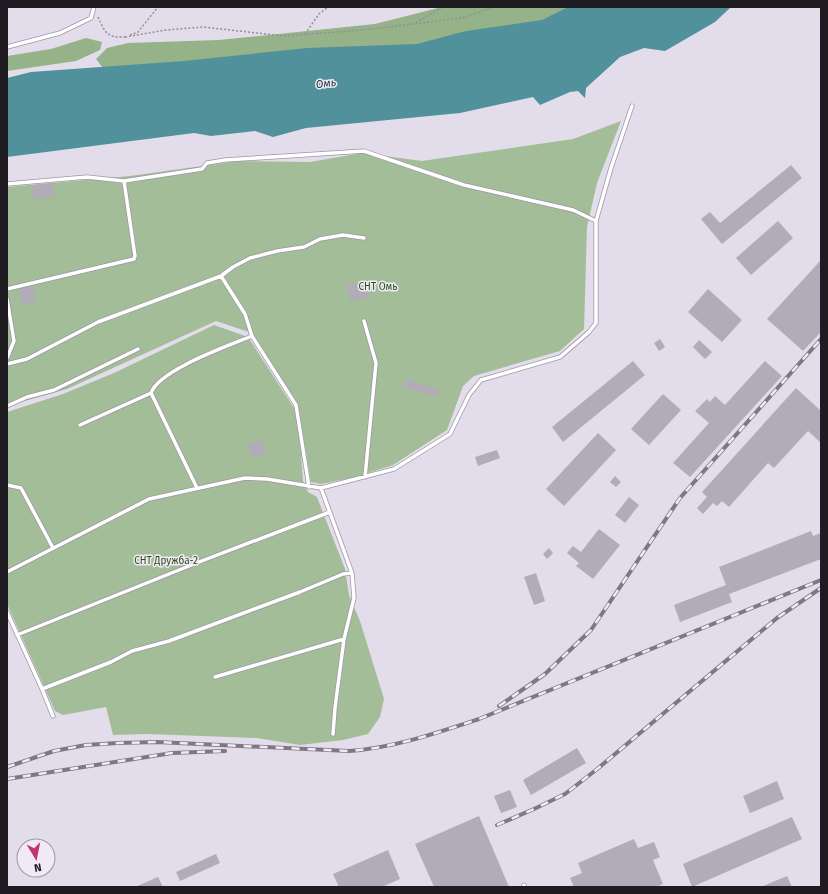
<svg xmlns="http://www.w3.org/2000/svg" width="828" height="894" font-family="'Fira Sans',sans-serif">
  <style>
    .green { fill: #a3bd98 }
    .forest { fill: #95b288 }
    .water { fill: #50919c }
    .building { fill: #b2abb8 }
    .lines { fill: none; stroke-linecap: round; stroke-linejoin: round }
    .lane-casing { stroke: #9d96a3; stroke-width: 5 }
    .path { stroke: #948e99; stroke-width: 1.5; stroke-dasharray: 2 2; stroke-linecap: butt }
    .lane { stroke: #fff; stroke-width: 3.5 }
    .rail-casing { stroke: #7d7882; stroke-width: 4 }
    .rail { stroke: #f1e9f7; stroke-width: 2.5; stroke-dasharray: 8; stroke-linecap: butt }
    .labels { text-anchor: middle; stroke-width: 3; stroke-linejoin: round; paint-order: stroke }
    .park-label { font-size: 10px; fill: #294f12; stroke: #f1e9f7 }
    .water-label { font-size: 11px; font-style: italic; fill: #13343a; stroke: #f1e9f7 }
  </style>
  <rect width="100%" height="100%" fill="#e3dcea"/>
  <path class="green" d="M621,121l-24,62 -10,44 -3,102 -24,22 -86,25 -11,10 -16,44 -54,35 -38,12 -34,7 -10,-2 -13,-77 -46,-72 -36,-12 -149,68 -60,17v-219l123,-11 108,-15 72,1 52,-9 60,8 151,-22z
    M214,325l34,12 46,71 6,31 3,42 5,11 9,5 28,72 4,26 11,26 24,78 -4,18 -12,17 -25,6 -43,5 -43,-7 -109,-4 -35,1 -7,-28 -43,8 -8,-4 -48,-107v-192l56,-18 51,-21z"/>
  <path class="forest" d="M442,7h137l-28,14 -111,25 -333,27 -11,-14 11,-11 21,-5 91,-3 156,-16z
    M86,38l16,4 -2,8 -24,11 -69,10v-15l44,-7z"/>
  <path class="water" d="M568,7h163l-16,15 -50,29 -21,-3 -24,9 -34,31 -1,10 -7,-7 -8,1 -30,13 -7,-8 -73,16 -154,15 -33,9 -18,-6 -44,5 -17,-3 -187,24v-79l24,-6 153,-11 123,-13 110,-4 49,-13 76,-11z"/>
  <path class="building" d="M791,165l11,13 -80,66 -21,-25 9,-7 10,11z
    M53,183l1,14 -20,2 -1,-14z
    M778,221l15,17 -42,37 -15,-17z
    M821,260v72l-18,19 -36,-32z
    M367,282l3,16 -20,3 -3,-16z
    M34,287l2,15 -15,2 -2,-15z
    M708,289l34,31 -20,22 -34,-30z
    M660,339l5,8 -6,4 -5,-8z
    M699,340l13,12 -7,7 -12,-12z
    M633,361l12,14 -82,67 -11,-15z
    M765,361l17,15 -92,101 -17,-14 36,-40 -14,-12 12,-12 3,3 5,-6 10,9z
    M406,379l33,11 -2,7 -34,-10z
    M796,388l25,23v32l-13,-12 -34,37 -6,-5 -39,44 -7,-6 -5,5 -4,-3 -10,11 -6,-6 10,-11 -5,-5z
    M663,394l18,16 -32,35 -18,-16z
    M598,433l18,17 -52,56 -18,-17z
    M262,440l4,14 -14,4 -4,-14z
    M497,450l3,8 -22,8 -3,-9z
    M615,476l6,6 -5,5 -6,-5z
    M629,497l10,8 -14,18 -10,-8z
    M599,529l21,16 -27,34 -17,-13 3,-3 -12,-10 6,-7 8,6z
    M811,531l2,5 8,-3v26l-92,35 3,8 -52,20 -6,-17 52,-20 -7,-18z
    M549,548l4,5 -6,6 -4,-5z
    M536,573l9,28 -11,4 -10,-28z
    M577,748l9,15 -55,32 -8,-15z
    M777,781l7,18 -34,14 -7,-17z
    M510,790l7,17 -16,6 -7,-17z
    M479,816l30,71h-75l-19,-43z
    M792,817l10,22 -110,48 -9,-23z
    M634,839l4,9 16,-6 6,15 -7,3 10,24 -7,3h-82l-4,-9 12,-5 -4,-10z
    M388,850l12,29 -18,8h-43l-6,-13z
    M216,854l4,9 -40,18 -4,-9z
    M787,876l5,11h-31z
    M158,877l5,10h-28z"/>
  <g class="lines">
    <defs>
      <path id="lane" d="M7,47l53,-14 31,-15 3,-11
        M7,184l80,-7 37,4
        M596,221l15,-53 21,-62
        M221,276l24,38 7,22 44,69 13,82
        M7,289l127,-30 1,-3 -11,-75 78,-12 5,-6 18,-3 139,-9 100,34 109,25 23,11v102l-7,9 -29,25 -79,23 -12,15 -19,39 -56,35 -73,19 -54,-9 -22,-1 -96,21 -142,73
        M7,299l7,42 -7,17
        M364,321l12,42 -11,114
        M7,364l20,-5 71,-37 123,-46 12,-9 17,-9 27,-7 27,-4 16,-8 23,-4 21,3
        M7,406l20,-9 27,-7 84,-41
        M80,425l71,-32
        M7,485l14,3 32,60
        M197,488l-46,-95c8,-23 77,-47 101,-57
        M321,488l31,85 2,25 -10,41 -9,69 -2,26
        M7,612l35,77 11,27
        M17,635l182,-73 131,-50
        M215,677l129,-38
        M42,689l69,-27 21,-11 37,-10 131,-49 43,-18 9,-1
        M524,885l1,2"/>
    </defs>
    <use href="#lane" class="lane-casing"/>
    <path class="path" d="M98,17c7,15 8,21 27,20
      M416,23l26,-16
      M305,34l14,-20 9,-7
      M130,35l8,-3 20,-25
      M125,37l41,-7 37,-3 81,9 90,-7 88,-11 32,-11"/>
    <use href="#lane" class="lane"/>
    <defs>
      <path id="rail" d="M499,706l46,-32 46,-44 89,-132 141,-159
        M7,767l47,-16 32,-6 32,-2 39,-1 192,9c44,-3 88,-18 130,-32l342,-139
        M7,779l165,-26 53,-2
        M497,825l37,-16 31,-15 31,-24 181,-152 44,-30"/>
    </defs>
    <use href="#rail" class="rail-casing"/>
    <use href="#rail" class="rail"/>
  </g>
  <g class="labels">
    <g class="park-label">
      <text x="378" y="290">СНТ Омь</text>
      <text x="166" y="564">СНТ Дружба-2</text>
    </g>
    <g class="water-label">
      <text transform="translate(326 83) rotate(-7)" y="4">Омь</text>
    </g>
  </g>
  <rect width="828" height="894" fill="none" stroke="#1f1c21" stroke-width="16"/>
  <g transform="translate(36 858) rotate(170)"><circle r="19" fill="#f1e9f7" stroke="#9d97a1"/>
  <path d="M0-3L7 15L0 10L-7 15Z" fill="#c0356b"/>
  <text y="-6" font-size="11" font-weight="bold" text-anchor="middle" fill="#1f1c21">N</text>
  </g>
</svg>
